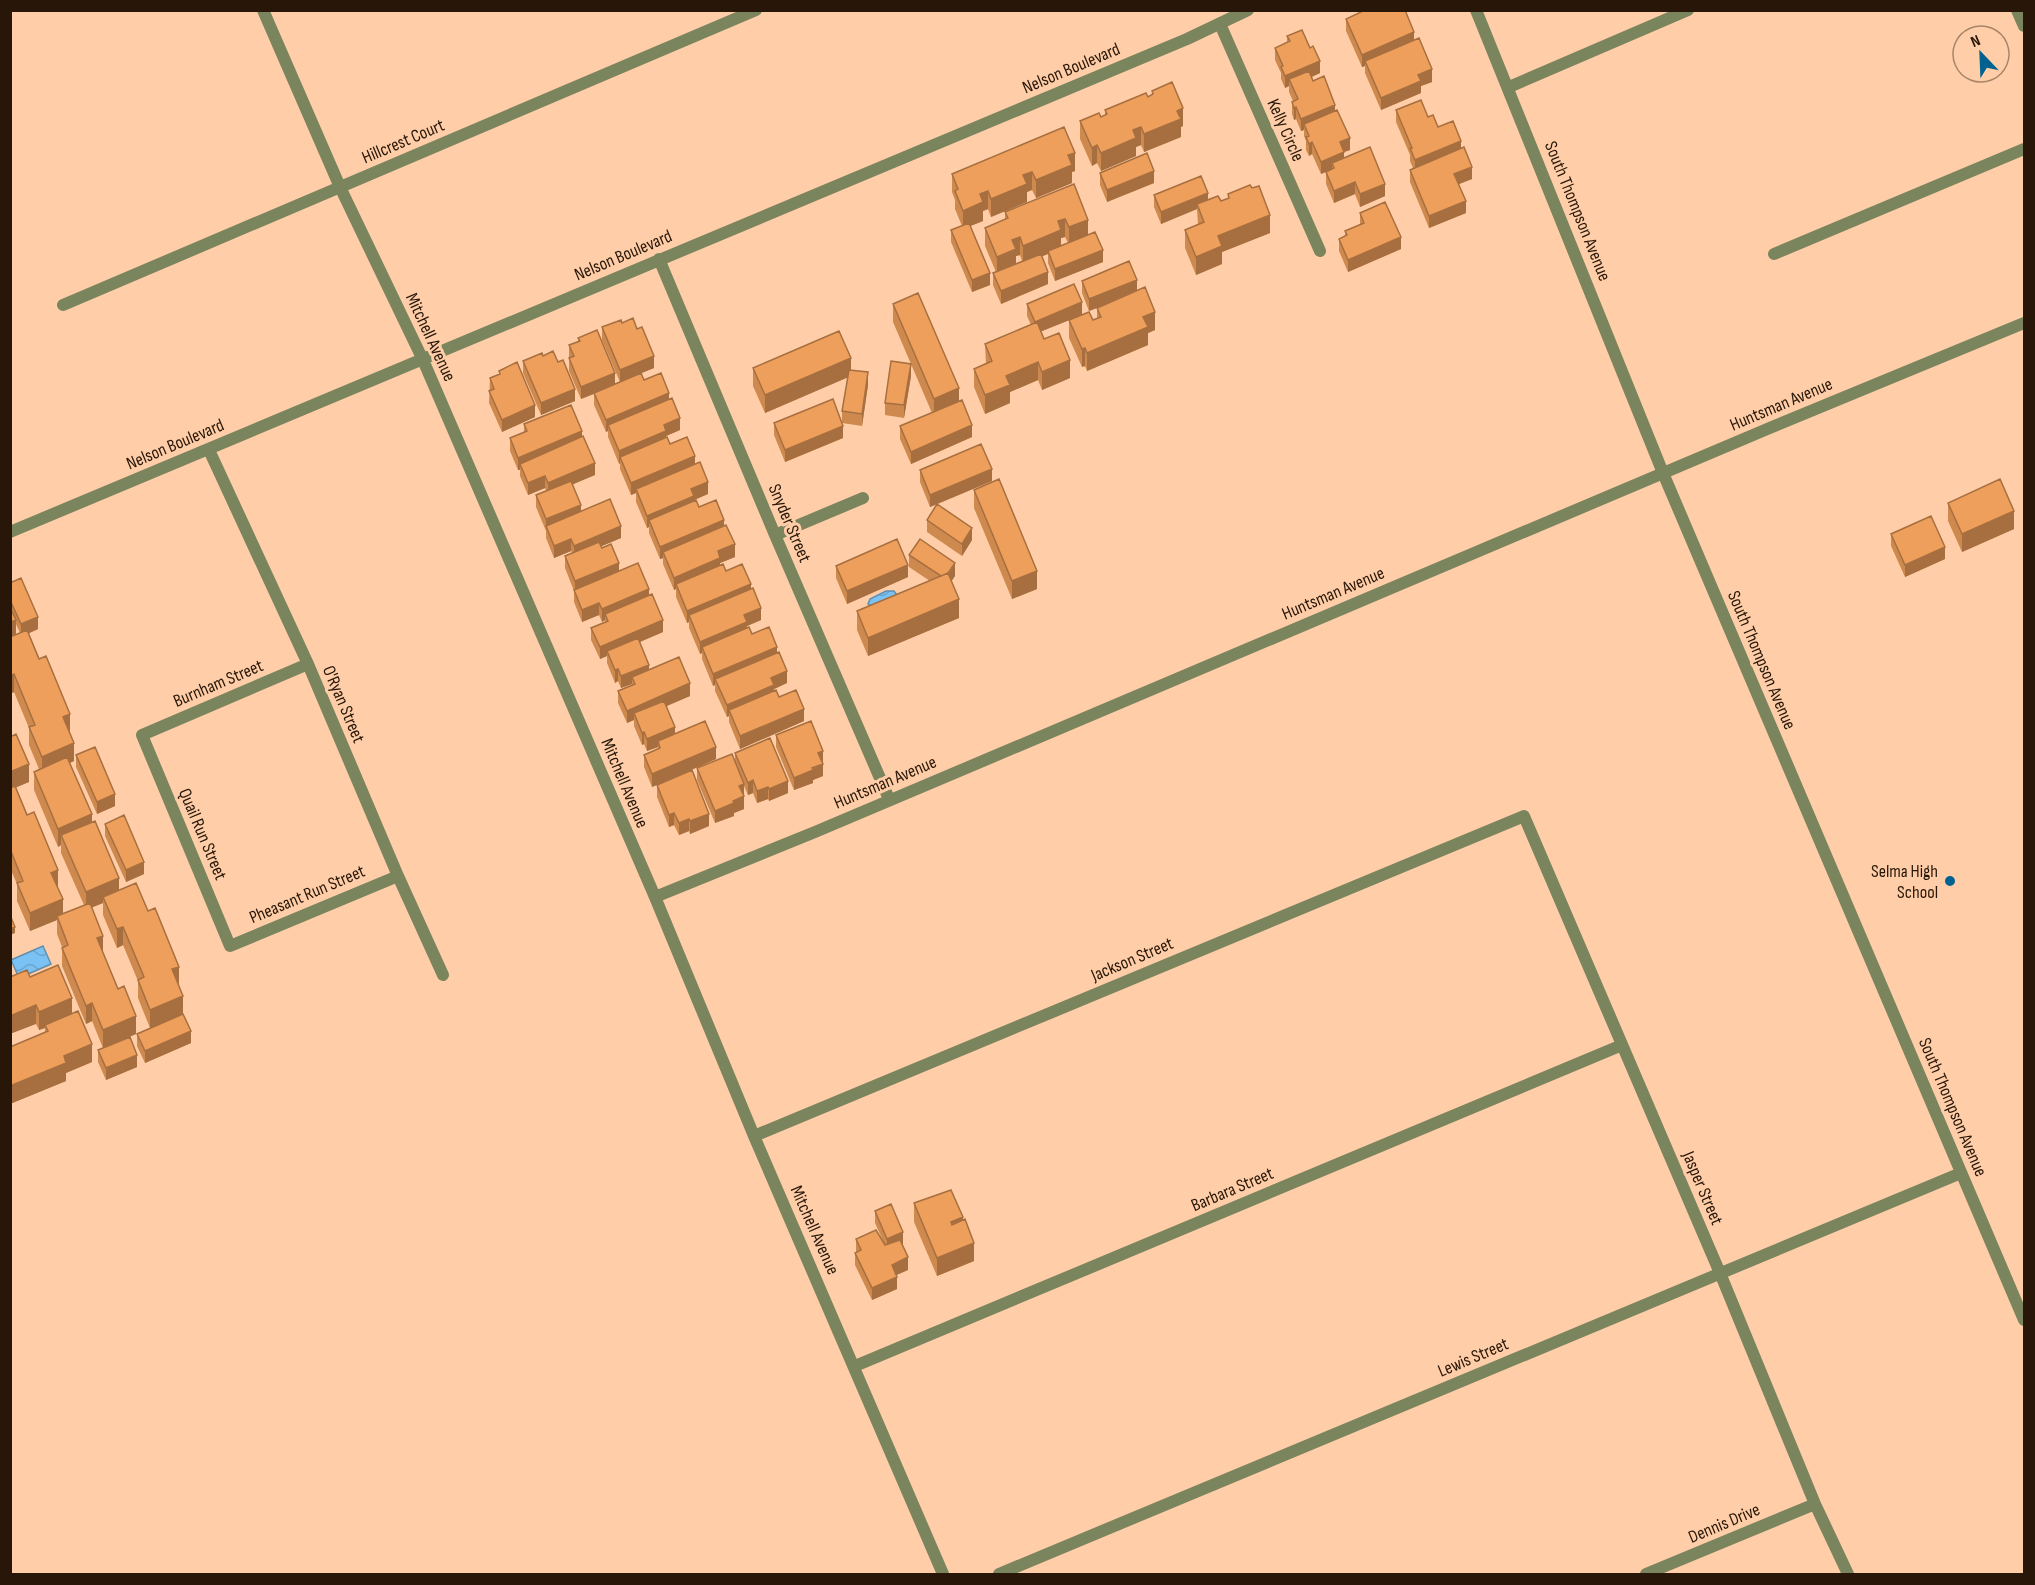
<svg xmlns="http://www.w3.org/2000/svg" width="2035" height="1585" font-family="'Sofia Sans Condensed',sans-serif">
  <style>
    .water { fill: url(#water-waves); stroke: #618fad; stroke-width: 1.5 }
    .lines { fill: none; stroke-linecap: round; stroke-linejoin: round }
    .street { stroke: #7a845d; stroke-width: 12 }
    .wall { fill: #cd894e; fill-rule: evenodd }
    .shaded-wall { fill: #a76f40 }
    .building { fill: #ee9f5b; stroke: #a76f40; stroke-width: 1.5 }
    .poi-dot { fill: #016292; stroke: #ffcea8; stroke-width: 2 }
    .labels { text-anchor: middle; stroke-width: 6; stroke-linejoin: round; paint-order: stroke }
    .street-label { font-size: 18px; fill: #281708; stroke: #ffcea8 }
    .poi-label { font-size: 18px; fill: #281708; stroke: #ffcea8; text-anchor: end }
  </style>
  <defs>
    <pattern id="water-waves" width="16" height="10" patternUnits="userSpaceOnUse" patternTransform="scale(1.5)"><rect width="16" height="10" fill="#7ac2f4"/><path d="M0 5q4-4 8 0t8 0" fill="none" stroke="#6aa6d0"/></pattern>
  </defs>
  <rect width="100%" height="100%" fill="#ffcea8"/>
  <path class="water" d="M886,591h8l3,4 -26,14 -3,-5 2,-5z
    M43,946l8,18 -32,14 -8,-18z"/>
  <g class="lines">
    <path class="street" d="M263,10l77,177 83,173 232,537 99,239 189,438
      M1476,10l187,463 361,847
      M2017,10l7,16
      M1220,24l100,227
      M1509,87l179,-77
      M1774,254l250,-105
      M659,259l116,276 114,264
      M63,305l693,-295
      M209,450l99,214 90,212 45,99
      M10,532l1177,-493 61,-29
      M775,535l88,-37
      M308,664l-166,71 88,211 168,-70
      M655,897l160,-65 957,-405 252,-104
      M754,1136l770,-320 196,457 95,231 33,70
      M855,1366l767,-321
      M999,1574l962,-401
      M1646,1574l169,-70"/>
  </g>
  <path class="wall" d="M1346,19l68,22 18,41 -11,4v7l-40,17 -16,-37v-7l-3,1 -16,-36z
    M1287,36l33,37 -8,4 1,4 22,30 15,39 -6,2v6l41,38 -25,11 -5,-13 -21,9 -8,-19v-12l-5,2 -9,-20 -3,2 -3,-6v-9l-2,-5v-6l-3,1 -5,-12 -2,1 -2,-6v-12l1,-1 -4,-9v-6l-4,2 -4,-9v-6l-6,-13v-12l12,-6z
    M1152,91l31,35 -2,1v10l-37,15 -3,-7 -5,2v9l-35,15 -4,-8 -5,3 -12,-27v-18l21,-4 4,-2v-5l43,-13 4,-2z
    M1396,110l32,7 33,31 11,31 -13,5 7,29 -37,15 -19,-46v-12l3,-2 -3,-7v-6l-14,-33z
    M1075,171l-3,1v11l-36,15 -4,-8 -5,2v10l-36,15 -3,-8 -5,2v10l-13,5 20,59 -18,7 -21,-50v-12l11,-4 -7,-17v-9l-3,-8v-18z
    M1100,173l54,10 -47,19 -7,-17z
    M1074,184l14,51 15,27 -48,19 -7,-18v-9l-6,2 6,28 -47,20 -8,-19v-12l3,-1 -11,-26v-18l20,-9v-7zM1065,237l3,6 -7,3v-8zM1020,255l2,6 -6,3v-8z
    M1228,194l42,39 -48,19v12l-26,11 -11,-27v-18l13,-6 -1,-15 -36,15 -7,-17v-12l67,6 7,-2z
    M1360,213l41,36 -53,23 -9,-21v-12l6,-3v-5l15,-6z
    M1082,281l55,10 18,39 -7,3v12l-61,26 -2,-5 -3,1 -13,-29v-18h24l4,-2v-10l-8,3 -7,-18z
    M893,304l66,97 13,36 -61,27 -11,-25v-13l32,-13 -39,-91z
    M1027,304l55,11 -41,16 3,8 26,39 -28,12 -4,-10 -28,12v11l-25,11 -11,-27v-18l12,-5 -1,-20 46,-19 -4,-9z
    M622,323l32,45 -13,5 3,7 25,19 11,31 -14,6v1l4,7 25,20 13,30 -14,6v1l5,6 25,19 11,31 -15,6v2l6,6 25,18 10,31 -14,6v2l5,6 25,18 10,31 -13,6v3l30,29 -64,28 -11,-27v-6l-2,1 -12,-26v-6l-2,1 -11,-27v-6l-2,1 -11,-26v-6l-2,1 -11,-26v-8l-2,1 -11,-26v-6l-3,1 -11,-26v-6l-2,1 -11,-26v-9l-5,2 -11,-26v-6l-1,1 -11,-27v-6l-2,1 -12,-27v-11l-13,5 -12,-28v-26l9,-3v-4l37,46 5,-2 -18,-42v-13z
    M543,356l32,45 -34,14 -18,-42v-12z
    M753,368l98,2 17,15 -6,41 -20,-3v-12l6,-34 -83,36 -12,-27z
    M499,371l36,46 -33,15 -13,-29 1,-25 9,-4z
    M911,376l-7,42 -19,-3v-12z
    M774,423l69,15 -58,24 -11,-27z
    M524,424l58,13 13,38 -23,9 9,28 40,26 -20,8 18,25 30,24 14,37 -23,10 9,28 41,26 -23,10 8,28 41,25 -64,28 -8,-20v-12l14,-6v-2l-11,4 -3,-7 -2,1 -8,-19v-6l-7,3 -9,-20v-12l14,-6v-1l-11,4 -3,-7 -3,2 -8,-20v-7l-7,3 -9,-19v-12l14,-6v-2l-3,2 -3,-7 -17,7 -8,-20v-11l-9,-23v-12l7,-3 -1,-2 -17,7 -8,-20v-7l-10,-24v-12l10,-4 -1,-3 -17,7 -8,-19v-6h-2l-8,-19v-13l14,-6z
    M920,470l72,11 -62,26 -10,-25z
    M974,490l63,99 -25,10 -38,-91z
    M1948,503l66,26 -52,23 -14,-31z
    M927,520l45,20 -10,16 -35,-24z
    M1891,534l54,25 -40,18 -14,-31z
    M909,555l46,21 -4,5 8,37 -91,38 -11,-26v-19l73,-30 -21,-14z
    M836,566l72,11 -61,27 -11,-26z
    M10,583l28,46 -9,4 41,99 4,29 -4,2 22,59 27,68 60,95 4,29 8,29 -46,20 -8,-17v-12l13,-6 -12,-30v-17l-15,-36 -6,3 -14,-33v-12l-11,4 11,47 33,80 -33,14 -11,-27 -6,3 -24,-58v-19l-5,-13v-14l-27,11 -13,-30v-17l-7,-16v-131l19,45 -13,5 42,101 5,26 21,-9 -23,-52v-8l-3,2 -24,-57v-18l5,-3 -10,-24v-17l-15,-36 -4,2zM16,624l4,9 -4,2z
    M776,735l47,28v13l-10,4v3l-19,7 -18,-43z
    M735,753l53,40 -19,8 -1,-2 -11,4 -4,-10 -5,2 -4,-9v23l-10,4v3l-19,7 -18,-43v-12l38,-6z
    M76,755l39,51 -18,8 -21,-47z
    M657,785l52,41 -19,8 -1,-3 -10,4 -5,-10 -5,2 -12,-30z
    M105,824l39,50 -18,8 -21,-46z
    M30,977l42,37 20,48 -26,11v8l-56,23v-57l35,-15v-4l-6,2 -3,-6z
    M98,1050l39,17 -31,13 -8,-18z
    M914,1203l49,17 11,41 -37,15 -23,-54z
    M875,1211l28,33 -1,1 6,25 -12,5 1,14 -25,11 -17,-35v-12l1,-1v-13l28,4 -9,-20z"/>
  <path class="shaded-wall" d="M1414,32v12l-49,17v5l-3,1v-12z
    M1320,61v12l-28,12 -3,-6v7l-4,2v-12z
    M1432,69v13l-11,4v7l-40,17v-12l37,-23z
    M1335,105v12l-31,7v6l-3,1v-12z
    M1296,107v12l-2,1v-12z
    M1183,108v18l-2,1v10l-37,15v-18l33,-23z
    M1141,127v18l-5,2v9l-35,15v-18l32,-23z
    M1350,138v12l-6,2v12l-12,-1v6l-11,5v-12l19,-20z
    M1461,141v12l-46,19v-12z
    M1312,142v12l-3,2v-12z
    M1097,145v18l-5,3v-18z
    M1075,153v18l-3,1v11l-36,15v-18l32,-25z
    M1472,167v12l-18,7v-12z
    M1154,171v12l-47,19v-12z
    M1032,172v18l-5,2v10l-36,15v-18l32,-24z
    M1355,182v12l-21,9v-12z
    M1385,184v12l-25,11v-13z
    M988,191v18l-5,2v10l-20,8v-18l17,-17z
    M1208,193v12l-11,-1v5l-36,15v-12z
    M1466,201v12l-37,15v-12z
    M1270,215v18l-48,19v12l-26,11v-18l22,-21z
    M1065,219v18l-4,1v10l-13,3v3l-25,10v-18l35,-25z
    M1088,220v18l-19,8v-19z
    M1020,237v18l-4,1v11l-19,8v-18l15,-17z
    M1401,237v12l-53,23v-12z
    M1103,250v12l-48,19v-12z
    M1048,272v12l-47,20v-13z
    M990,273v12l-18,7v-12z
    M1137,280v12l-48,19v-12z
    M1082,302v13l-47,19v-12z
    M1155,312v18l-7,3v12l-61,26v-18l56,-36z
    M1085,348v18l-3,1v-18z
    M654,356v12l-34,14v-12z
    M851,358v18l-86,37v-18z
    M1070,360v18l-28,12v-18z
    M1038,362v18l-28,12v11l-25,11v-19l21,-19z
    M911,364v12l-7,42v-13z
    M868,372v13l-6,41v-12z
    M615,373v12l-34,14v-12z
    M959,388v18l-25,11v-18z
    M575,389v12l-34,14v-12z
    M669,393v12l-61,20v6l-2,1v-12z
    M535,405v12l-33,15v-12z
    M680,418v12l-14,6v8l-46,13v6l-1,1v-13l45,-26z
    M972,425v12l-61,27v-12z
    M843,426v12l-58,24v-12z
    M582,431v12l-62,21v6h-2v-12z
    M695,456v12l-59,21v4l-5,2v-12z
    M595,463v12l-47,20v-12z
    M992,469v12l-62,26v-12z
    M545,476v12l-17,7v-12z
    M708,482v12l-14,6v8l-45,12v7l-2,1v-12l44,-27z
    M581,505v12l-35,9v-7z
    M2014,511v18l-52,23v-18z
    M724,520v12l-61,20v6l-3,1v-12z
    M621,526v12l-47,20v-12z
    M972,528v12l-10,16v-12z
    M571,539v12l-17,7v-12z
    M735,544v13l-15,6v7l-44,14v5l-2,1v-12l44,-27z
    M1945,547v12l-40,18v-12z
    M619,563v12l-44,18v-12z
    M955,563v13l-10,15v-12z
    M908,565v12l-61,27v-13z
    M1037,571v18l-25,10v-18z
    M751,584v12l-62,19v7l-2,1v-12z
    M649,589v13l-44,12v6l-3,2v-13z
    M959,599v19l-91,38v-18z
    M599,603v12l-17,7v-12z
    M761,608v12l-14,6v8l-45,13v6l-2,1v-12l44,-27z
    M38,617v12l-17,8v-13z
    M16,620v18l-6,2v-18z
    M663,620v12l-54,23 -2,-4v5l-7,3v-12z
    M777,647v12l-62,20v6l-2,1v-12z
    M649,665v12h-17v7l-11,4v-12z
    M618,669v12l-3,2v-13z
    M787,671v12l-13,6v8l-45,13v6l-2,1v-12l44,-27z
    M14,674v18l-4,2v-18z
    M690,683v13l-54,23 -2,-6v7l-7,3v-12z
    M804,709v12l-64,28v-13z
    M70,714v18l-7,3v-18z
    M675,727v12l-17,2v6l-11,4v-12z
    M644,732v12l-2,1v-12z
    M74,743v18l-32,14v-18z
    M716,747v12l-64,28v-13z
    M823,751v12l-5,2v-12z
    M29,764v18l-19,8v-18z
    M823,764v12l-10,4v3l-19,7v-12z
    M753,780v13l-5,2v-12z
    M788,781v12l-19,8v-12z
    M744,784v12l-5,2v-12z
    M768,787v12l-11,4v-12z
    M115,794v12l-18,8v-12z
    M744,796v13l-10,4v3l-19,7v-12l18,-10z
    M674,813v12l-5,2v-12z
    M92,814v18l-31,3v10l-3,2v-18z
    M709,814v12l-19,8v-13z
    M689,819v12l-10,4v-12z
    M144,862v12l-18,8v-12z
    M58,870v18l-7,-15z
    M119,878v18l-16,1v6l-17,7v-18z
    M63,899v19l-6,-2v4l-27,11v-18z
    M15,927v6l-5,2v-6z
    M123,927v18l-6,3v-19z
    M103,936v18l-6,-16z
    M179,967v18l-7,-16z
    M183,996v18l-33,14v-18z
    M72,998v18l-27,9v3l-6,2v-18z
    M92,1003v18l-6,3v-18z
    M36,1005v19l-26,10v-18z
    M136,1016v18l-33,14v-18z
    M191,1031v12l-46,20v-12z
    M92,1044v18l-26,11v8l-56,23v-18l54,-30z
    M137,1055v12l-31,13v-12z
    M963,1217v18l-12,5v-18z
    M903,1232v12l-16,7v-12z
    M974,1243v18l-37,15v-18z
    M908,1257v13l-16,7v-12z
    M897,1277v12l-25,11v-12z"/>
  <path class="building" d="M1365,10h40l9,22 -52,23 -16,-36z
    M1302,30l8,18 3,-2 7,15 -35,15 -4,-9 2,-1 -8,-18 15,-7 -3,-5z
    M1419,38l13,31 -14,6 3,6 -40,17 -16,-37z
    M1309,71l4,10 11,-5 11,29 -34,14 -5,-12 -2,1 -2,-6 6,-3 -9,-20z
    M1172,82l11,26 -6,3 4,8 -37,15 -3,-7 -8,3 3,8 -35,15 -4,-8 -5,3 -12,-27 19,-8 2,4 6,-3 -2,-4 41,-17 2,4 5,-3 -1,-3z
    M1421,100l7,17 5,-2 5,12 15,-6 8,20 -46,19 -5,-12h2l-16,-38z
    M1337,110l13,28 -10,4 4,10 -23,10 -9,-20 -3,2 -3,-7 3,-1 -5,-12z
    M1064,127l11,26 -7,2 4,10 -36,15 -4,-8 -9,3 4,9 -36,15 -3,-8 -8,3 3,8 -20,9 -8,-20 3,-2 -6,-15z
    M1370,147l15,37 -25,10 -5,-12 -21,9 -8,-19 8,-4 -2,-5z
    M1464,147l8,20 -18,7 12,27 -37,15 -19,-46z
    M1147,153l7,18 -47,19 -7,-17z
    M1201,176l7,17 -47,19 -7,-17z
    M1074,184l14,36 -19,7 -4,-8 -7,2 3,9 -38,16 -3,-9 -8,3 4,9 -19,8 -12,-29 23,-10 -3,-6z
    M1250,185l2,3 7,-2 11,29 -52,21 4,10 -26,11 -11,-27 19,-8 -7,-18 21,-8 3,5 8,-3 -1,-4z
    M1385,202l16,35 -53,23 -9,-21 8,-4 -2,-4 19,-8 -4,-10z
    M969,223l21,50 -18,7 -21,-50z
    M1095,232l8,18 -48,19 -7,-18z
    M1041,254l7,18 -47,19 -8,-18z
    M1129,261l8,19 -48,19 -7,-18z
    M1074,284l8,18 -47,20 -8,-18z
    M1145,287l10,25 -12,5 5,10 -61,26 -2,-5 -3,1 -13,-29 20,-8 4,8 8,-3 -4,-9z
    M918,293l41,95 -25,11 -41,-95z
    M633,318l4,11 5,-2 12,29 -34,14 -18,-43 19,-7 1,3z
    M1037,322l7,17 15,-6 11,27 -28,12 -4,-10 -32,14 4,9 -25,10 -11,-26 18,-8 -7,-17z
    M597,330l18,43 -34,14 -12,-29 5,-2 -5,-11 11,-4 -2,-3z
    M839,331l12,27 -86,37 -12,-27z
    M553,351l5,11 5,-2 12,29 -34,14 -18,-42 19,-8 1,3z
    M891,361l20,3 -7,41 -19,-2z
    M517,362l18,43 -33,15 -13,-29 5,-2 -4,-11 10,-4 -1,-3z
    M849,370l19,2 -6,42 -20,-3z
    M641,373l3,7 17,-7 8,20 -63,27 -12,-27z
    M672,398l8,20 -16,7 2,6 -47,20 -11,-26z
    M833,399l10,27 -58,24 -11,-27z
    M962,400l10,25 -61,27 -11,-26z
    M571,405l11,26 -64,27 -8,-20 17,-7 -3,-7z
    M583,436l12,27 -47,20 -3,-7 -17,7 -8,-19z
    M667,437l3,7 17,-7 8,19 -64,27 -11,-26z
    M981,444l11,25 -62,26 -10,-25z
    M700,462l8,20 -17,7 3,7 -47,20 -11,-27z
    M999,479l38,92 -25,10 -38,-91z
    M2000,479l14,32 -52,23 -14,-31z
    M571,481l10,24 -35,14 -10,-24z
    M610,499l11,27 -47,20 -3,-7 -17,7 -8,-20z
    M696,500l3,7 17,-7 8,20 -64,27 -11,-27z
    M937,504l35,24 -10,16 -35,-24z
    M1931,516l14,31 -40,18 -14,-31z
    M726,525l9,19 -17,7 2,7 -46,20 -11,-26z
    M897,539l11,26 -61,26 -11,-25z
    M920,539l35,24 -7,10 -7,3 -32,-21z
    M599,542l3,6 9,-4 8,19 -44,18 -10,-25z
    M638,563l11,26 -47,20 -3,-6 -17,7 -8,-20z
    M723,564l3,7 16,-7 9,20 -64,27 -11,-27z
    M948,573l11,26 -91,39 -11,-27z
    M21,578l17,39 -17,7 -11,-24v-17z
    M753,588l8,20 -17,7 3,7 -47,20 -11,-27z
    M652,594l11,26 -63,27 -9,-19 17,-7 -3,-7z
    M10,607l6,13 -6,2z
    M749,627l3,7 17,-7 8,20 -64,27 -11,-27z
    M27,630l12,29 7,-3 24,58 -7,3 11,26 -32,14 -13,-30 6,-2 -21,-51 -4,2v-39z
    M638,638l11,27 -28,11 -3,-7 -3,1 -8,-19z
    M779,652l8,19 -16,7 3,7 -47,20 -12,-26z
    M679,657l11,26 -63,28 -9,-20 17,-7 -3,-7z
    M776,690l3,7 17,-7 8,19 -64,27 -11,-26z
    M664,701l11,26 -28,12 -3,-7 -2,1 -8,-20z
    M705,721l11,26 -64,27 -8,-19 16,-7 -2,-7z
    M811,721l12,30 -5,2 5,11 -11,4 1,2 -19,8 -18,-43z
    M16,734l13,30 -19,8v-35z
    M770,738l18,43 -19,8 -1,-2 -11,4 -4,-11 -5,3 -13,-30z
    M95,747l20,47 -18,8 -21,-47z
    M732,754l12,30 -5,2 5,10 -11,5 1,2 -19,8 -18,-43z
    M67,757l25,57 -34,15 -24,-57z
    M692,770l17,44 -19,7 -1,-2 -10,4 -5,-10 -5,2 -12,-30z
    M15,786l12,29 7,-3 24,58 -7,3 12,26 -33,14 -13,-30 6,-2 -13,-32v-61z
    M124,815l20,47 -18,8 -21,-46z
    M95,821l24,57 -33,14 -25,-57z
    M136,883l12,28 7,-3 24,59 -7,2 11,27 -33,14 -12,-30 6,-3 -21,-50 -6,2 -14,-32z
    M90,903l13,33 -6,2 21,51 6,-3 12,30 -33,14 -11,-27 -6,3 -24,-58 6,-3 -11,-29z
    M10,915l5,12 -5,2z
    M58,965l14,33 -33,14 -3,-7 -26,11v-39l17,-7 3,7z
    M78,1011l14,33 -28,12 2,7 -56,23v-39l38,-16 -3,-6z
    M183,1014l8,17 -46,20 -8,-17z
    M130,1037l7,18 -31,13 -8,-18z
    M951,1190l12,27 -12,5 1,3 13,-6 9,24 -37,15 -23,-55z
    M891,1204l12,28 -16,7 -12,-28z
    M876,1230l9,15 15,-5 8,17 -16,8 5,12 -25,11 -17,-35 6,-3 -5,-11z"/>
  <circle class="poi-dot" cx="1950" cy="881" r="6"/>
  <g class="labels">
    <g class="street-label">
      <text transform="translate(1071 68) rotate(-23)" y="6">Nelson Boulevard</text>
      <text transform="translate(1286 130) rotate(66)" y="6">Kelly Circle</text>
      <text transform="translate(403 141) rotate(-23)" y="6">Hillcrest Court</text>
      <text transform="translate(1578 211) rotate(68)" y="6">South Thompson Avenue</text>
      <text transform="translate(623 255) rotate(-23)" y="6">Nelson Boulevard</text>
      <text transform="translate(431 337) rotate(65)" y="6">Mitchell Avenue</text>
      <text transform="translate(1781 404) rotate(-23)" y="6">Huntsman Avenue</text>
      <text transform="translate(175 444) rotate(-23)" y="6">Nelson Boulevard</text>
      <text transform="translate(790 523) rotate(67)" y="6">Snyder Street</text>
      <text transform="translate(1333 593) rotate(-23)" y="6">Huntsman Avenue</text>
      <text transform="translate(1762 660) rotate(67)" y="6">South Thompson Avenue</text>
      <text transform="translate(218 683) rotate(-23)" y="6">Burnham Street</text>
      <text transform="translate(344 704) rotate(67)" y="6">O'Ryan Street</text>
      <text transform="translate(885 782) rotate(-23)" y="6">Huntsman Avenue</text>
      <text transform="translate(625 783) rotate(67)" y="6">Mitchell Avenue</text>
      <text transform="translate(203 834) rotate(67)" y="6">Quail Run Street</text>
      <text transform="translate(307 894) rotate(-23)" y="6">Pheasant Run Street</text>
      <text transform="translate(1132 959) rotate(-23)" y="6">Jackson Street</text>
      <text transform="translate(1953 1107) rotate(67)" y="6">South Thompson Avenue</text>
      <text transform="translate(1703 1188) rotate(67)" y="6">Jasper Street</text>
      <text transform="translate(1232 1189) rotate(-23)" y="6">Barbara Street</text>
      <text transform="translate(815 1230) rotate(66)" y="6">Mitchell Avenue</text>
      <text transform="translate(1473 1357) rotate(-23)" y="6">Lewis Street</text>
      <text transform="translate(1724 1523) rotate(-23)" y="6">Dennis Drive</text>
    </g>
    <g class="poi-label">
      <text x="1938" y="877">Selma High<tspan x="1938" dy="21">School</tspan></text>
    </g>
  </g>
  <rect width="2035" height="1585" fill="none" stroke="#281708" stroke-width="24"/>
  <g transform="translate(1981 54) rotate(337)"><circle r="28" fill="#ffcea8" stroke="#a98568" stroke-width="1.5"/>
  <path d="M0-4.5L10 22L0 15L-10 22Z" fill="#016292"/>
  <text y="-9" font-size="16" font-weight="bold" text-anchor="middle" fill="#281708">N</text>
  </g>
</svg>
